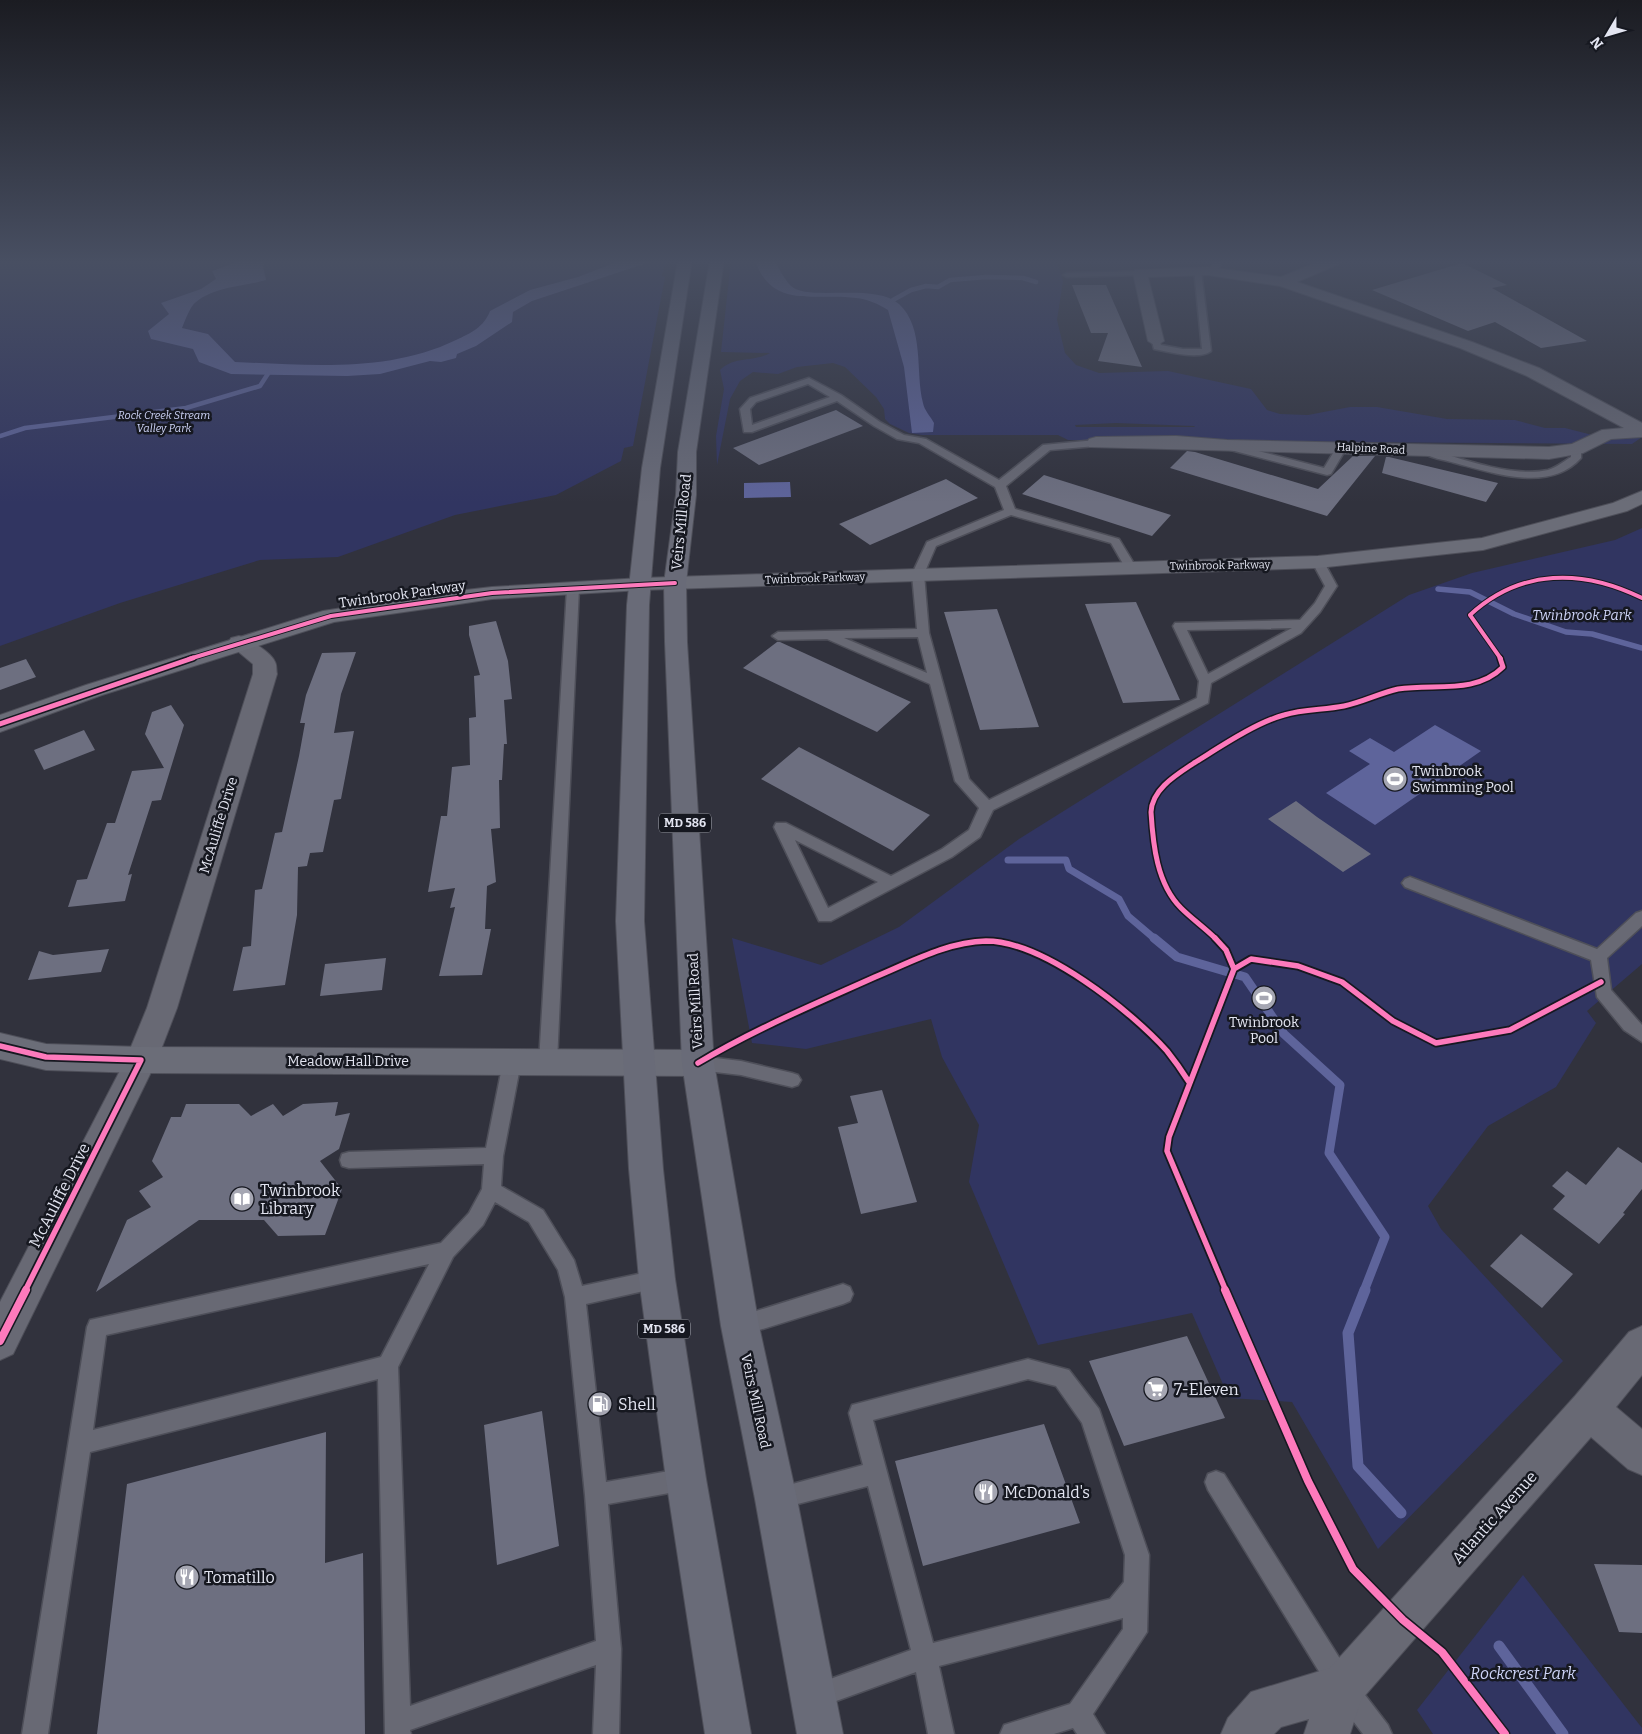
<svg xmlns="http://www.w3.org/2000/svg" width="1642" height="1734" font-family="Bitter,serif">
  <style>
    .green { fill: #313561; fill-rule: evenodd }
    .water { fill: #5e649b }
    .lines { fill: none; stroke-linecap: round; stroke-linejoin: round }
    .stream-far4 { stroke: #5e649b; stroke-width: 4.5 }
    .stream-far3 { stroke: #5e649b; stroke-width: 5.5 }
    .stream-far2 { stroke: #5e649b; stroke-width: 7 }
    .stream-far1 { stroke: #5e649b; stroke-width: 9 }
    .stream { stroke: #5e649b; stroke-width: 11 }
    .building { fill: #6d6f80 }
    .lane-casing { stroke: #4e4f59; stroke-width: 3 }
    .street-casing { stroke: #4e4f59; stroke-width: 2 }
    .secondary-casing { stroke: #4e4f59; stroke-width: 2 }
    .primary-casing { stroke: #4e4f59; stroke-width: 2 }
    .lane { fill: #686974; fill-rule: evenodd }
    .street { fill: #686974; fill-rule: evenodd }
    .secondary { fill: #6b6d78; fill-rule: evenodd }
    .primary { fill: #696b78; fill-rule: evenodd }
    .cycleway-far3-casing { stroke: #161820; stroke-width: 6 }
    .cycleway-far2-casing { stroke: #161820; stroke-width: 8 }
    .cycleway-far1-casing { stroke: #161820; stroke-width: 9 }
    .cycleway-casing { stroke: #161820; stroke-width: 11 }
    .cycleway-far3 { stroke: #fd7abc; stroke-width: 4 }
    .cycleway-far2 { stroke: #fd7abc; stroke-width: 5 }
    .cycleway-far1 { stroke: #fd7abc; stroke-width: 5.5 }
    .cycleway { stroke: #fd7abc; stroke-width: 8 }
    .labels { text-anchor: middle; stroke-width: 5; stroke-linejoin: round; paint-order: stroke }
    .far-park-label { font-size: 11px; font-style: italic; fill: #cdd3f6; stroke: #161820 }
    .far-street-label { font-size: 11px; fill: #e3e5f1; stroke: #161820 }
    .shield { fill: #161820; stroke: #a6a8b2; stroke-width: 1 }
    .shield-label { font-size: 12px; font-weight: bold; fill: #e3e5f1 }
    .street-label { font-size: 14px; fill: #e3e5f1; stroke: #161820 }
    .park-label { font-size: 14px; font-style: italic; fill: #cdd3f6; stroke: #161820 }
    .poi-label { font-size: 14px; fill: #e3e5f1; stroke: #161820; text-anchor: start }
    .near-poi-label { font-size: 16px; fill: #e3e5f1; stroke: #161820; text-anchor: start }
    .near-street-label { font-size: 16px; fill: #e3e5f1; stroke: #161820 }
    .near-park-label { font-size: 16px; font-style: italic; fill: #cdd3f6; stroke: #161820 }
  </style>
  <rect width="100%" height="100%" fill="#31323d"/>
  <path class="green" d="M0,260h666l-4,16 3,1 -32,169 -9,2 -3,13 -65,34 -101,20 -117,42 -78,3 -140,43 -120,43z
    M731,260h325l7,21 -6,39 8,33 11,12 23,8 69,-2 83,18 16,21 13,4 28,1 42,-8h27l70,12 68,1 30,8h20l43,11 34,-2 -10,7 -564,-4 -10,-5h-136l-13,-2 -19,-9 -5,-5 -1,-10 -8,-12 -31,-30 -12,-4 -36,4 -19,7 -25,-2 -13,9 -10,18 -13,66 -1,-29 8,-47 -4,-19c13,-14 34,-8 50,-17l-49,-1zM1116,423l78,3 1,1h-119l-1,-2z
    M1642,528v436l-55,47 9,12 -40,64 -68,39 -60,80 13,23 122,132 -185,188 -86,-147 -63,-4 -37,-85 -154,32 -69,-163 10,-57 -37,-68 -11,-38 -125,30 -54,-6 -20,-105 89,27 78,-38 120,-88 390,-244 63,-22 143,-33z
    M1523,1575l119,153v6h-209l-16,-24z"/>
  <path class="water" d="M236,260h30l-3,6 3,14c-23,7 -50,6 -70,22 -6,4 -11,19 -14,26l26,6 27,28c74,3 153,11 221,-22 15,-7 28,-13 34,-29l40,-21 48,-13 44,-17h34l-124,41 -19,11 -1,10 -36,24 -19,8 -1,4 -15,4 -11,-1 -50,13 -33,2 -116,-2 -32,-12 -6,-13 -42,-10 -3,-8 21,-17 -8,-11 40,-14 15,-10 -4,-8 25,-9z
    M755,260h19c5,8 10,19 17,26 17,16 83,-4 108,18 26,24 16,68 24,99 1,7 8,14 11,20l-1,9 -21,1 -8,-66 -16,-57c-10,-6 -20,-11 -32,-12 -39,-6 -84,13 -101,-38z
    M790,482l1,15 -47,1v-15z
    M1435,725l46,26 -106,74 -49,-32 44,-29 -21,-13 21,-13 24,14z"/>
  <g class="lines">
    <path class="stream-far4" d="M893,300l18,-10 15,-4 12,1 12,-7 36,-3 37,1 13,4
      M0,436l25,-8 161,-20 74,-22 11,-17"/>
    <path class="stream-far3" d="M1438,589l32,3 44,22 52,18 26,2 50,14"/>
    <path class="stream-far2" d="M1008,860h58l3,9 50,30 9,17 27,23"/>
    <path class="stream-far1" d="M1154,938l23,19 68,20 39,57 56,51 -11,68 56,84 -21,54"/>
    <path class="stream" d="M1365,1290l-17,43 10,133 43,47
      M1499,1646l64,88"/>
  </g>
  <path class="building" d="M1462,263l45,22 -15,3 95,53 -46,7 -46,-26 -27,9 -96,-41z
    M1072,285h34l36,82 -44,-6 10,-28h-17z
    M836,410l27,16 -104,39 -26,-17z
    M1187,451l8,1 123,37 35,-33h22l-48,60 -157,-48z
    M1386,457h3l109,26 -12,19 -104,-29z
    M1044,475l127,40 -19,21 -130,-42z
    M946,479l32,19 -108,47 -31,-21z
    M1136,602l44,98 -57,3 -38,-99z
    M997,609l42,118 -59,3 -36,-118z
    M496,621l12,40 4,38 -8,1 3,44h-3l-2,36h-3l1,48 -9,1 5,53 -9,4 -2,43h6l-9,46 -43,1 16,-69 -5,1 5,-20 -27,4 13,-76h6l5,-49 18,-2 -1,-47 7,-1 -2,-41 6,-1 -11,-40v-9z
    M777,642h3l131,60 -34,30 -134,-64z
    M356,652l-15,42 -7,39 20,-2 -13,68 -7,1 -11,52 -13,1 -3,13 -9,1 -1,48 -12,70 -52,6 10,-44 8,-1 4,-56 7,-1 13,-56 7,-1 17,-76 6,-33h-5l6,-28 16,-42z
    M26,659l10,18 -36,13v-22z
    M171,705l13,20 -23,75 -9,1 -24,74 4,-1 -7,27 -57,6 9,-27 10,-1 20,-56h8l17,-52 32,-3 -19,-34 7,-22z
    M84,730l11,20 -51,20 -10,-20z
    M799,747l131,68 -37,36 -132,-72z
    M1296,801l21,16 54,37 -28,18 -75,-53z
    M109,949l-8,23 -73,8 11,-29 14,4z
    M386,958l-4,32 -62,6 5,-32z
    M882,1090l35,112 -56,12 -23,-87 20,-4 -8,-27z
    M338,1102l-3,14 15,-3 -11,36 -19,12 22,28 -17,46 -47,1 -14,-16h-65l-103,72 31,-72 24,-13 -12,-16 24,-14 -11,-16 19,-44h10l5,-13h53l12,12 22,-12 10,12 20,-12z
    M1618,1147l24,16v26l-19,24 2,1 -26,30 -46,-35 12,-13 -13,-10 15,-15 19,14z
    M1521,1234l52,40 -31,34 -52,-42z
    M1187,1336l38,82 -101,28 -35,-85z
    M542,1411l17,135 -62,19 -13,-140z
    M1044,1424l36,99 -157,43 -28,-105z
    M326,1432l-1,131 38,-10 2,181h-268l30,-250z
    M1594,1564l48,1v68l-23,-1z"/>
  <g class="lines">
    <defs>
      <path id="lane" d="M1214,260h8l-4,12 -4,2 -4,-2z
        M1307,260h12l8,4 -4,2z
        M1194,269l7,2 10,80c-11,9 -43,1 -57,-2l-2,-8 4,-3 3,1 2,6 22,4h19z
        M1143,271l1,2 -4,2 -73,2 -4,-2 4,-2z
        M809,378l32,17 39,27 24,13 22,4 73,41 44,-35 53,-5 5,3 -5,3 -46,4 -44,36 9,23 104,30 17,28 -2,2h-8l-15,-26 -100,-28 -75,31 -12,28 5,59 40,146 20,21 208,-102 2,-17 -26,-55 2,-3 125,-3 15,-17 10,-17 -13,-24 6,-3 6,3 13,24 -17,26 -19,21 -90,50 -3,20 -215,107 -13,27 -28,20 -121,64h-12l-45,-94 2,-4h10l105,53 51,-27 27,-19 10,-22 -24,-27 -25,-97 -103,-45 -49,1 -6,-4 6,-4 139,-3 -5,-55 15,-32 77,-32 -9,-23 -76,-44 -22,-4 -23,-13 -37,-25 -85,31h-8l-4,-23 10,-11zM808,384l22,13 -78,28 -2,-16 6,-7zM1292,628l-84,46 -21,-44zM918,637l9,36 -83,-35zM795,840l83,42 -50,26z
        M1227,443l97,25 14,-23 9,2 -16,27 -4,1 -104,-27 -1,-2z
        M1576,446l5,3v9c-31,35 -88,15 -126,5 -10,-3 -26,-5 -33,-11l5,-3c34,9 85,29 121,21 9,-3 15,-8 23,-13v-8z
        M573,584l6,4 -22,474 -3,5 -6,2 -6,-2 -3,-5 28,-474z
        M1410,877l187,72 39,-36 6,-2v15l-35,32 4,32 31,35v17l-18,-12 -27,-33 -6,-37 -186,-73 -3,-4 3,-4z
        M512,1055l6,2 3,5 -18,94 -2,30 42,24 31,50 8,26 75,-16 7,2 3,7 -3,7 -7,2 -71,16 20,178 80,-14 8,3 3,8 -3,8 -8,3 -78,14 13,145 -2,85h-26l3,-69 -186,65 1,4h-26l-7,-355 -288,73 -42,282h-26l65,-407 3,-7 351,-77 28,-30 13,-24 2,-25 -135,4 -7,-2 -2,-6 2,-6 7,-2 137,-4 17,-86 3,-5zM495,1202l34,20 29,48 7,27 20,198 11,146 -186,65 -12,-339 55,-110 30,-32zM429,1264l-48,93 -288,73 13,-95z
        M698,1056l43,5 51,12 6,2 3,5 -3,5 -6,2 -51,-12 -43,-5 -6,-2 -3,-5 3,-5z
        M843,1284l7,3 3,7 -3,7 -7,3 -103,32 -7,-3 -3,-7 3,-7 7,-3z
        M1028,1359l41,11 30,39 50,146 -2,77 -54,82 12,20h-28l-4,-6 -19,6h-54l4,-9 66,-21 53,-75v-11l-184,48 15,68h-26l-12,-62 -99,36 -9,-3 -3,-9 3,-9 103,-37 -43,-164 -90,23 -8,-3 -3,-8 3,-8 93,-25 -14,-52 3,-8zM1028,1379l28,7 26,37 43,132 -1,27 -14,17 -177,44 -60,-223z
        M1216,1471l8,3 128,204 36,47 4,9h-29l-29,-38 -126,-206 -3,-8 3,-8z"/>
      <path id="street" d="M1323,260h20l-2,3 -44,19 175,60 67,26 103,55v14l-31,2 -28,14 -34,6 -460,-12 -2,-4 2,-4 7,-2 80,-1 51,4 322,7 23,-3 30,-14 22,-2 -97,-52 -67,-28 -180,-62 -72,-11 -60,2 16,64 -8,5 -8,-5 -15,-68 2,-3 73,-3 73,10z
        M239,636c9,2 33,17 36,26 2,3 1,8 2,12l-100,334 -20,52 -144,294 -13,6v-58l126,-243 21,-51 106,-334v-10l-25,-21 3,-5z
        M1642,1326v49l-26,32 26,22v46l-14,-6 -37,-32 -230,263 -11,34h-46l5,-15 -28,8 -7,7h-53l7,-16 23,-26 79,-24 245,-272 54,-64z"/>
      <path id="secondary" d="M1642,491v13l-15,7 -144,39 -165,18 -677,22 -149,9 -53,8 -105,15 -232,73 -102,37v-17l86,-30 237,-74 116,-18 53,-6 149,-9 677,-22 164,-18 131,-35z
        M0,1033l46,11 95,3 557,3 11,4 5,9 -5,9 -11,4 -557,-3 -95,-3 -46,-11z"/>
      <path id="primary" d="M678,260h14l-32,208 -11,137 -5,316 19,248 12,110 31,200 45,255h-46l-39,-255 -27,-200 -10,-110 -13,-248 11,-316 15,-137z
        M710,260h14l-28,192v43l-10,88 1,59 27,421 45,263 38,173 46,235h-46l-42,-235 -34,-173 -39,-263 -17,-421 -1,-59 12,-88 2,-43z"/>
    </defs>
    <use href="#lane" class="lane-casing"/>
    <use href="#street" class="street-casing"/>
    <use href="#secondary" class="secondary-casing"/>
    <use href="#primary" class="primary-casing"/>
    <use href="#lane" class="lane"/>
    <use href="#street" class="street"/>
    <use href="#secondary" class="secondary"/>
    <use href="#primary" class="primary"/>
    <defs>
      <path id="cycleway-far3" d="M189,659l142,-43 161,-23 183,-10
        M1501,659l-31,-44c51,-47 113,-46 172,-17"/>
      <path id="cycleway-far2" d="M0,724l193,-66
        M1216,939c-11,-11 -24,-20 -35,-31 -24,-24 -28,-63 -30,-96 1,-23 25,-37 43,-49 26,-16 61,-40 90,-48 19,-6 40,-5 60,-9 19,-4 36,-13 54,-17 36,-6 77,6 105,-22l-3,-9"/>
      <path id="cycleway-far1" d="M1215,938l11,12 8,19 -65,168 -2,14 59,140
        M1234,969l17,-10 47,7 44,16 51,39 43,22 74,-13 91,-48
        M0,1046l46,11 95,3 -116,231
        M698,1063c57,-34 117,-59 177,-86 36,-15 72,-35 111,-36 57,0 144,69 181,110 8,10 15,20 22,31"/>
      <path id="cycleway" d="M1225,1290l83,191 45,88 50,51 39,32 63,82
        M0,1341l26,-51"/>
    </defs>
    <use href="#cycleway-far3" class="cycleway-far3-casing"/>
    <use href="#cycleway-far2" class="cycleway-far2-casing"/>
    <use href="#cycleway-far1" class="cycleway-far1-casing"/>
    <use href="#cycleway" class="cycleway-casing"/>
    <use href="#cycleway-far3" class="cycleway-far3"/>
    <use href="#cycleway-far2" class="cycleway-far2"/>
    <use href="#cycleway-far1" class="cycleway-far1"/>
    <use href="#cycleway" class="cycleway"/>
  </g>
  <linearGradient id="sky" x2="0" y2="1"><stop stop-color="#1b1c22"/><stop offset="0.52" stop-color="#484f62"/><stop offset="1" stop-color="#484f62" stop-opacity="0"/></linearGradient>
  <rect width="1642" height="503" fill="url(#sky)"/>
  <defs>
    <symbol id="stadium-disc" viewBox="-11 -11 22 22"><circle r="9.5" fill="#a5a6b2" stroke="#161820"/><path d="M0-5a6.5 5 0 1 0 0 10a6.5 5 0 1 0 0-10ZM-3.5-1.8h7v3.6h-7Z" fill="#fff"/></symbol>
    <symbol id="library-disc" viewBox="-11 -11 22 22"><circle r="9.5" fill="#a5a6b2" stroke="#161820"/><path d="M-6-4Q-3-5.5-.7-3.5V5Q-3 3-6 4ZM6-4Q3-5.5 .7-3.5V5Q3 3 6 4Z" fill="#fff"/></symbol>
    <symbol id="supermarket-disc" viewBox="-11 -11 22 22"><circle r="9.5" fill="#a5a6b2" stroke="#161820"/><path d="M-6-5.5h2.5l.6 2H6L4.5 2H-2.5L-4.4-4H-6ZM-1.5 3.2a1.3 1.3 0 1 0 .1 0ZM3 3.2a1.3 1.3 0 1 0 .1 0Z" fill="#fff"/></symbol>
    <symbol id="fuel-disc" viewBox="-11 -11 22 22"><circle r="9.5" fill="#a5a6b2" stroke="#161820"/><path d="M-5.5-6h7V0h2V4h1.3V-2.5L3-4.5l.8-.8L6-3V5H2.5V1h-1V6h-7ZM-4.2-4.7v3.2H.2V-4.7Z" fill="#fff"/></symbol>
    <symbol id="restaurant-disc" viewBox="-11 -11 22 22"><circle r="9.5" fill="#a5a6b2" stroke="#161820"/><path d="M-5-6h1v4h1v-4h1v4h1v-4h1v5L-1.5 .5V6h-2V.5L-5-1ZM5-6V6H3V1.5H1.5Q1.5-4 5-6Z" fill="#fff"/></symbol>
  </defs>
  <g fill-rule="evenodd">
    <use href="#stadium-disc" x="1381" y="765" width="28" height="28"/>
    <use href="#stadium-disc" x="1250" y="984" width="28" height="28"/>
    <use href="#library-disc" x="228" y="1185" width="28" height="28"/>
    <use href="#supermarket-disc" x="1142" y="1375" width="28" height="28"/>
    <use href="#fuel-disc" x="586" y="1390" width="28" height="28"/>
    <use href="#restaurant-disc" x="972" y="1478" width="28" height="28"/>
    <use href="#restaurant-disc" x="173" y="1563" width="28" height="28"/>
  </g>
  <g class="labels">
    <g class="far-park-label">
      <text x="164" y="419">Rock Creek Stream<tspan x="164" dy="13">Valley Park</tspan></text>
    </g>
    <g class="far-street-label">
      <text transform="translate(1371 448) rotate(3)" y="4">Halpine Road</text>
      <text transform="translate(1220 565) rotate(-1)" y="4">Twinbrook Parkway</text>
      <text transform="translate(815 578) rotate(-2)" y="4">Twinbrook Parkway</text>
    </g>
    <g class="shield">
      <rect x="659" y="813.5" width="52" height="19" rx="4"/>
      <rect x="638" y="1319.5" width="52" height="19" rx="4"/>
    </g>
    <g class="shield-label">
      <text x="685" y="827">MD 586</text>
      <text x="664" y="1333">MD 586</text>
    </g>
    <g class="street-label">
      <text transform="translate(681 522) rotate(-84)" y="5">Veirs Mill Road</text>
      <text transform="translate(402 594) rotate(-8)" y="5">Twinbrook Parkway</text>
      <text transform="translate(218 825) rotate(-73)" y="5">McAuliffe Drive</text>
      <text transform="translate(695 1001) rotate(-93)" y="5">Veirs Mill Road</text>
      <text x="348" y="1066">Meadow Hall Drive</text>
      <text transform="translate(756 1401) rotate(78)" y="5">Veirs Mill Road</text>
    </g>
    <g class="park-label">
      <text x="1582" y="620">Twinbrook Park</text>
    </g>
    <g class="poi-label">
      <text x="1412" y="776">Twinbrook<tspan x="1412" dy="16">Swimming Pool</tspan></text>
      <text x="1264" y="1027" text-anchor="middle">Twinbrook<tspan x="1264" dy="16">Pool</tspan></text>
    </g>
    <g class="near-poi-label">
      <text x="260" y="1196">Twinbrook<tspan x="260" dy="18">Library</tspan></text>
      <text x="1174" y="1395">7-Eleven</text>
      <text x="618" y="1410">Shell</text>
      <text x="1004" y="1498">McDonald's</text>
      <text x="204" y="1583">Tomatillo</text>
    </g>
    <g class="near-street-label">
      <text transform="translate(59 1195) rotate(-63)" y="6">McAuliffe Drive</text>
      <text transform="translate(1494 1517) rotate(-48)" y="6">Atlantic Avenue</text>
    </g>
    <g class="near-park-label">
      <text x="1523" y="1679">Rockcrest Park</text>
    </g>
  </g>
  <g transform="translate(1607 35) rotate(232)" stroke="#161820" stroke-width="4" paint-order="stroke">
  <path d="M0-4L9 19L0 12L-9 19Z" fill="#e3e5f1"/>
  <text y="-8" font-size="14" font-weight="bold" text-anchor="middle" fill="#e3e5f1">N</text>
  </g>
</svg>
